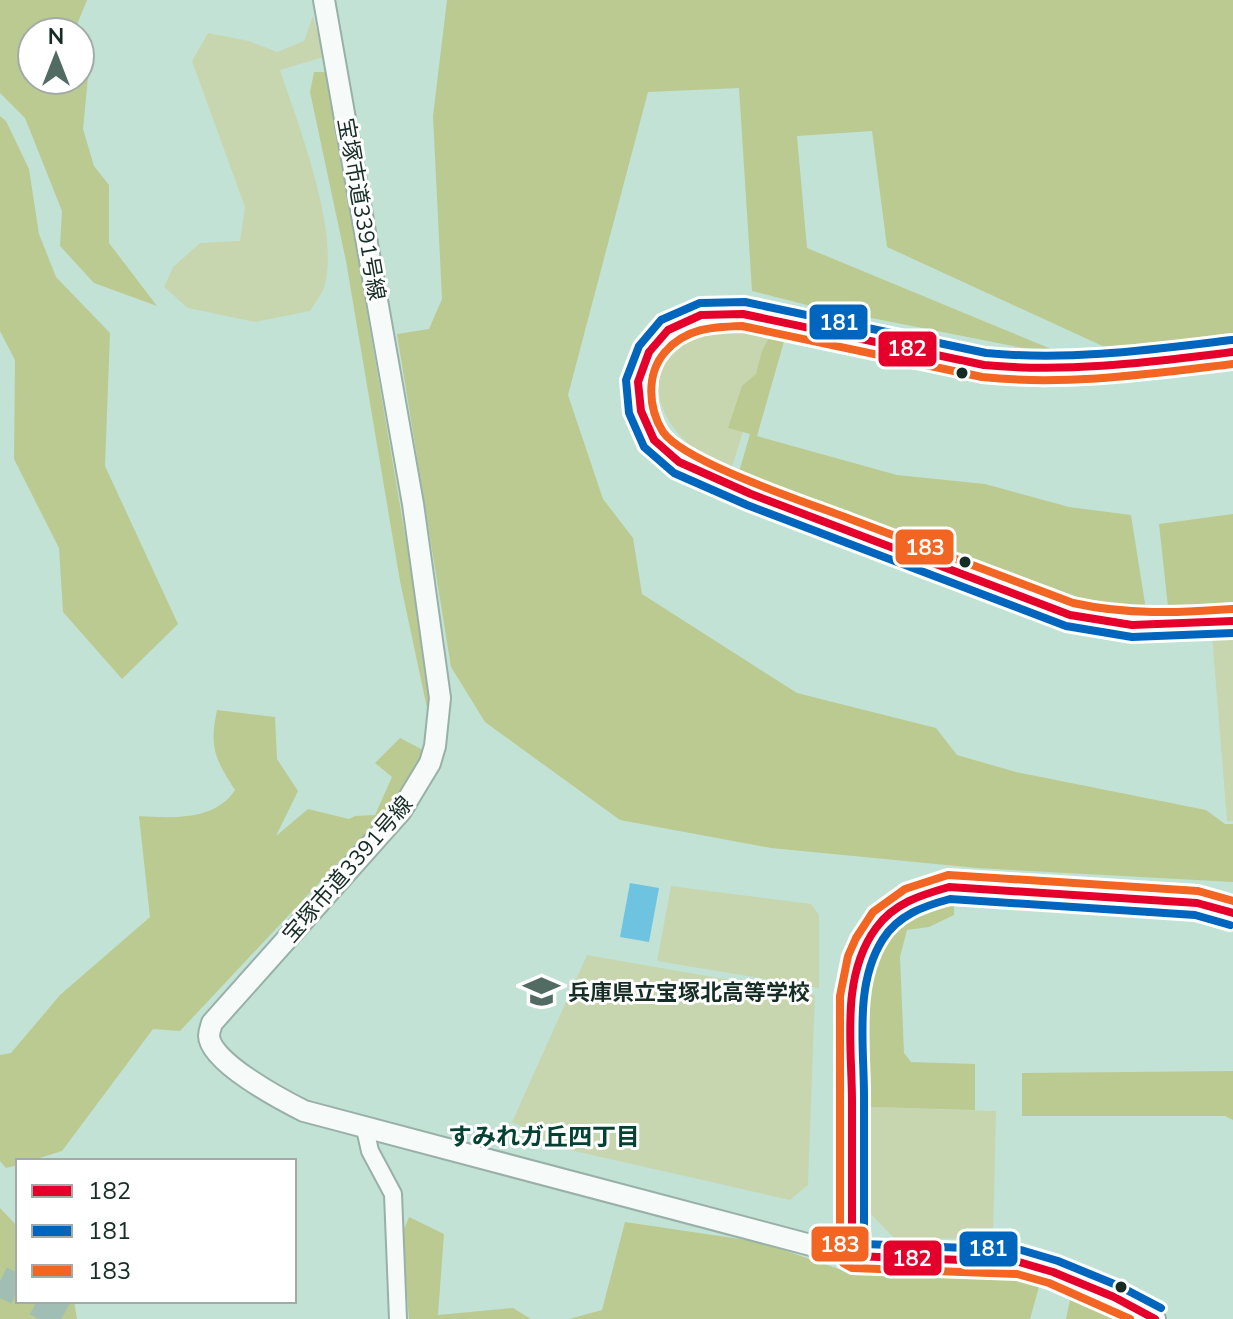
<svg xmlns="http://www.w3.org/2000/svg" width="1233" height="1319" font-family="'Nunito Sans','Noto Sans JP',sans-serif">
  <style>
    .green { fill: #c7d6af }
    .forest { fill: #bbca90 }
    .water { fill: #6ec3e0 }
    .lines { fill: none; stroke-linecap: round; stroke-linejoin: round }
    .motorway-tunnel { stroke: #a0beb3; stroke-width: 30; stroke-dasharray: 30 15; stroke-linecap: butt }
    .minor-casing { stroke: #99b0a8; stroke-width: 20 }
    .tertiary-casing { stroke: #99b0a8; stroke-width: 24 }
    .minor { stroke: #f6fbf9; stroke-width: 16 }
    .tertiary { stroke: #f6fbf9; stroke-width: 20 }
    .bus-1-casing { stroke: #fff; stroke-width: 14 }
    .bus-2-casing { stroke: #fff; stroke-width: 14 }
    .bus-3-casing { stroke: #fff; stroke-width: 14 }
    .bus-1 { stroke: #e4002b; stroke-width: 8 }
    .bus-2 { stroke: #0065bd; stroke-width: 8 }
    .bus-3 { stroke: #f26522; stroke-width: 8 }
    .bus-dot { fill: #162d25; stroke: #fff; stroke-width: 3 }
    .labels { text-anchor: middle; stroke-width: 6; stroke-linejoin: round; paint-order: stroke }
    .street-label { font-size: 22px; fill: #162d25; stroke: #fff }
    .poi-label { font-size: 22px; font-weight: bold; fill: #162d25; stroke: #fff; text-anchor: start }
    .neighbourhood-label { font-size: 24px; font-weight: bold; fill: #044232; stroke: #fff }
    .line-badge { stroke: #fff; stroke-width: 3 }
    .badge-label { font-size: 22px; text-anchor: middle; font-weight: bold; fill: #fff }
  </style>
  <rect width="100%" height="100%" fill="#c3e2d6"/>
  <path class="green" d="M313,16l11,41 -44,13c18,54 59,158 45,214 -2,9 -10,19 -15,27l-55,11 -67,-14 -24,-21 9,-20 27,-24 40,-2 5,-34 -53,-146 16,-28 41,8 28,11 27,-11z
    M737,327l37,6 -42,134c-11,-5 -24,-9 -34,-16 -37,-24 -60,-80 -16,-110 16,-10 37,-11 55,-14z
    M1233,635v186h-6l-15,-185z
    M671,886l140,18 8,11v73l-162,-27z
    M587,955l228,40 -7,190 -18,15 -242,-55 -18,-14 -18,-9z
    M871,1107l125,4 -3,127 -98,1 -27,-28z"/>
  <path class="forest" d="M0,0h87l-13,32h-42v48h48v-24l8,21 -5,52 11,37 15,19v58l48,63 -63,-23 -34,-37 2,-35 -37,-93 -25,-25z
    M447,0h786v335l-113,19 -233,-107 -15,-116 -75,5 10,112 266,110 -262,-52 -59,-15 -13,-203 -91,4 -80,303 35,104 30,39 9,56 155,99 139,35 21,27 59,17 190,38 19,14h8v58l-256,-14 -206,-20 -151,-28 -135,-98 -34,-55 -54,-333 32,-5 13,-30 -9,-183z
    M314,72h12l105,615 -1,35 -30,-141 -54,-320 -36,-169z
    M0,116l6,5 23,48 10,65 17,43 54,56 -5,133 73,158 -56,55 -59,-67 -4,-64 -45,-89 1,-99 -15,-29z
    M774,328l10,2 1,8 -28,98 140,39 88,9 84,23 62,8 15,95 -41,-3 -366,-135 11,-38 -22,-6 14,-42 14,-12 6,-23z
    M1233,514v89l-65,4 -9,-83z
    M217,710l58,7 2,42 21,32 -22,45 32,-27 41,10 6,-3 20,-1 17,-38 -17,-14 25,-25 25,13 -28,49 -217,231 -27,-2 -91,122 -32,10h-12v4l-12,3 -6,-7v-106l11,-2 49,-58 90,-78 -11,-101c33,2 76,5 96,-26 -20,-31 -26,-43 -18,-80z
    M954,895v20l-25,12 -22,3 -7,27 4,96 7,9 64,2v46l-104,-3 -3,-109 6,-45 24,-31 20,-15z
    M1233,1071v49l-8,-4h-203v-43z
    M0,1208l18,19v74h56l3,18h-77z
    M409,1217l35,17 -6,81 75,-7 18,11h-122l-7,-85z
    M625,1222l135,20 88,30 153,-1 39,12 -10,36h-461l33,-9z
    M1072,1290l57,29h-63z"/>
  <path class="water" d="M630,883l29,5 -10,54 -29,-5z"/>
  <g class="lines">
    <path class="motorway-tunnel" d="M0,1281l18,9
      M37,1301l33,18"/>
    <defs>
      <path id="minor" d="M365,1129l5,22 23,43 5,125"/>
      <path id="tertiary" d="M324,0l89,504 27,194 -5,48 -5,17 -29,48 -189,212c-1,4 -3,8 -3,13 1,26 73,64 95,75l548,145
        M1233,352c-83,9 -166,24 -249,13l-241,-51 -42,1 -33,15 -19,22 -11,30 3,29 13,29 25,22 72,32 319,121c62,15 101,11 163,6
        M1155,1319l-41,-22 -61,-25 -34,-10 -167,-6c0,-55 0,-110 0,-166 0,-46 -7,-104 14,-146 19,-38 44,-47 83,-57l248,16 36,10"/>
    </defs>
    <use href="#minor" class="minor-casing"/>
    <use href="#tertiary" class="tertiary-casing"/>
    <use href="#minor" class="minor"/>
    <use href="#tertiary" class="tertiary"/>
    <defs>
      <path id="bus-1" d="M1233,352c-83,10 -165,21 -249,13l-241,-51 -42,1 -33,15 -19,22 -11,30 3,29 13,29 25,22 72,32 319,121 62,10 101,-4
        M1155,1319l-41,-22 -61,-25 -34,-10 -167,-6c0,-51 0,-103 0,-154 0,-56 -12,-125 24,-174 18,-25 45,-33 73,-41l248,16 36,10"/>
      <path id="bus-2" d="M1232,340c-83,10 -163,21 -246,13l-241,-51 -45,1 -39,17 -22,26 -13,34 3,33 15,34 30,26 73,32 319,121 66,11 101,-4
        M1161,1308l-42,-22 -61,-25 -37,-11 -157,-6c0,-49 0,-99 0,-148 0,-51 -10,-112 19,-157 15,-24 41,-33 67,-40l245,16 35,10"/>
      <path id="bus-3" d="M1232,609c-54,4 -105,6 -159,-6 -74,-28 -148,-56 -223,-84 -39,-15 -165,-56 -187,-87 -15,-24 -17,-58 2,-80 21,-24 46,-25 77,-26l240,51c84,9 167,-3 251,-13
        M1130,1319l-81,-36 -32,-9 -165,-6 -9,-5 -3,-7v-260l8,-40 8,-18 17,-26 32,-23 43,-14 250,16 35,10"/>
    </defs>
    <use href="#bus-1" class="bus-1-casing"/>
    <use href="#bus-2" class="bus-2-casing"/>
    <use href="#bus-3" class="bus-3-casing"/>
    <use href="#bus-1" class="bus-1"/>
    <use href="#bus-2" class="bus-2"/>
    <use href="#bus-3" class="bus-3"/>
  </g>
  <defs>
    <symbol id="school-bare" viewBox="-9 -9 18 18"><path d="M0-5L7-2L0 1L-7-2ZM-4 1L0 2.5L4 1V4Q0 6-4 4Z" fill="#536c63" stroke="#fff" stroke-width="2.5" paint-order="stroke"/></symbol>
  </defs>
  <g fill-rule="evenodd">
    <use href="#school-bare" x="516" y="966" width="51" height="51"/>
  </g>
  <g class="bus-dot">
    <circle cx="962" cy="373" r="7"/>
    <circle cx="965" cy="562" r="7"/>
    <circle cx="1121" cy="1287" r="7"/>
  </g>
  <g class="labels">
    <g class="street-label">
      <text transform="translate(362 209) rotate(80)" y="8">宝塚市道3391号線</text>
      <text transform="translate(347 869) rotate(-49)" y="8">宝塚市道3391号線</text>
    </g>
    <g class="poi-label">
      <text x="568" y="1000">兵庫県立宝塚北高等学校</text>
    </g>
    <g class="neighbourhood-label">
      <text x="544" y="1145">すみれガ丘四丁目</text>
    </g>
  </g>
  <g class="line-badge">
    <rect x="808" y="303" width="61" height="38" rx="8" fill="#0065bd"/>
    <rect x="877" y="330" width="61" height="38" rx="8" fill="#e4002b"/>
    <rect x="894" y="528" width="61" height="38" rx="8" fill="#f26522"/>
    <rect x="810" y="1225" width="60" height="38" rx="8" fill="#f26522"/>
    <rect x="958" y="1230" width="61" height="38" rx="8" fill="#0065bd"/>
    <rect x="882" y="1239" width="61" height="38" rx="8" fill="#e4002b"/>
  </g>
  <g class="badge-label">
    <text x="839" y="330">181</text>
    <text x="907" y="356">182</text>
    <text x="925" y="555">183</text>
    <text x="840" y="1252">183</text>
    <text x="988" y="1256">181</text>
    <text x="912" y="1266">182</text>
  </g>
  <rect x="16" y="1159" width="280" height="144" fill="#ffffff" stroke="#a2aba8" stroke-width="2"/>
  <rect x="32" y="1185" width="40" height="12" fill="#e4002b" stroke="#a2aba8" stroke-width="2"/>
  <text x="88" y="1199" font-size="24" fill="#162d25">182</text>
  <rect x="32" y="1225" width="40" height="12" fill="#0065bd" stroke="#a2aba8" stroke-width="2"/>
  <text x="88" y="1239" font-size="24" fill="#162d25">181</text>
  <rect x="32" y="1265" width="40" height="12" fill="#f26522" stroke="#a2aba8" stroke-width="2"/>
  <text x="88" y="1279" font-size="24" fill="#162d25">183</text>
  <g transform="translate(56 56)"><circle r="38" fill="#ffffff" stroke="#a2aba8" stroke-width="2"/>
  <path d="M0-6L14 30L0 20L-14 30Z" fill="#536c63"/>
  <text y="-12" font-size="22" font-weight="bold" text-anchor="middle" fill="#162d25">N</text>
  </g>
</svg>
